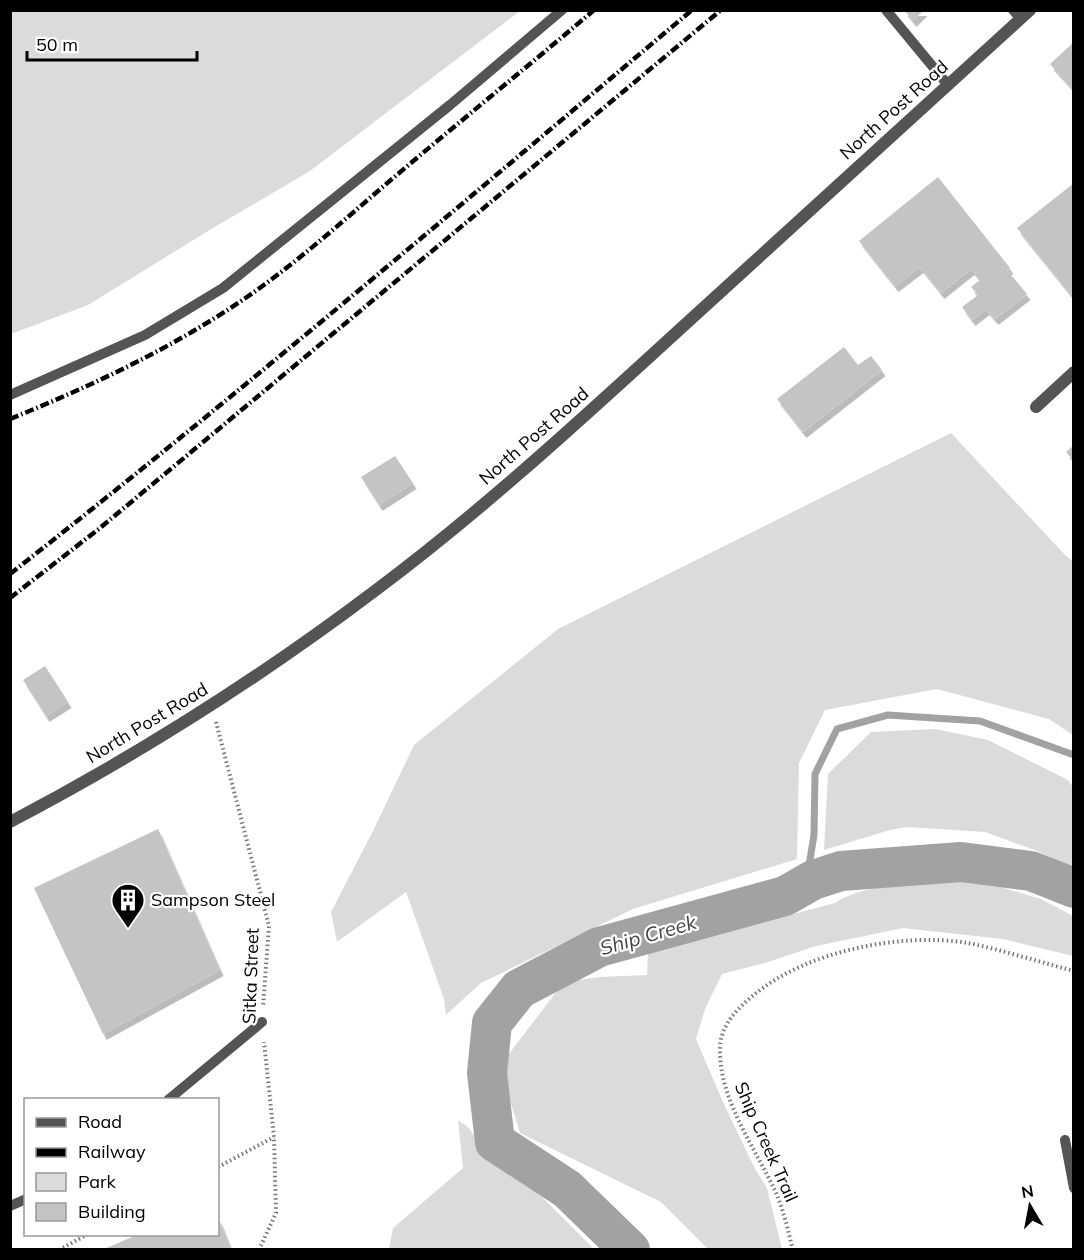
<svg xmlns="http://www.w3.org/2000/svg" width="1084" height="1260" font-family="Mulish,sans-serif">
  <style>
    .green { fill: #dbdbdb }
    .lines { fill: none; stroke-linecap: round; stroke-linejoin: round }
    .stream { stroke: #a2a2a2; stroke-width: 7 }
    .river { stroke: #a2a2a2; stroke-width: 40 }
    .building { fill: #c4c4c4; filter: url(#shadow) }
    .path { stroke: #767676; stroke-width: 4; stroke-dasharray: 1.5 3; stroke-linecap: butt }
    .service { stroke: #545454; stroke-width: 10 }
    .minor { stroke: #545454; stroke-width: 12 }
    .tertiary { stroke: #545454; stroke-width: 12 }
    .rail { stroke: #000; stroke-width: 4.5; stroke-dasharray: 9 3 1.5 3; stroke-linecap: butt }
    .labels { text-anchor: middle; stroke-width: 4.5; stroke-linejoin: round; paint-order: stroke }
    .street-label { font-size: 18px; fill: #000; stroke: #fff }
    .poi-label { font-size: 18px; fill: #000; stroke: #fff; text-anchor: start }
    .water-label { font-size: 20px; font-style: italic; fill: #434343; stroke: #fff }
  </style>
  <defs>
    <filter id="shadow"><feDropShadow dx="3.5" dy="6" stdDeviation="0" flood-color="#0004"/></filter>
  </defs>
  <rect width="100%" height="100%" fill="#fff"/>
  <path class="green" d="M11,10h509v1l-210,160 -97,57 -125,77 -77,29z
    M951,433l114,122 8,6v174l-24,-16 -112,-30 -112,21 -26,53 -2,96 -164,50 -152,74 -35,32 -2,-16 -38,-107 -69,50 -6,-30 42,-81 41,-86 144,-116z
    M935,729l53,11 80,40 5,7v81l-38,-18 -50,-18 -78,-5 -17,3 -66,20 4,-76 43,-42z
    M974,879l67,20 32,17v40l-70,-17 -100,-11 -87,18 -51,17 -43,11 -17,35 -9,30 27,63 32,67 12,19 15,61h-74l-47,-47 -141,-69 -15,-49 3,-29 56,-73 36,-5 47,-2 1,-23 187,-49c30,-21 101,-22 139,-24z
    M458,1120l11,8 22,34 28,12 75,75h-205l4,-21 70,-60z"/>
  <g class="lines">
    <path class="stream" d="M806,884l8,-49 1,-61 22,-45 51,-14 92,6 94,34"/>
    <path class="river" d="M630,1250l-63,-61 -72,-47 -8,-69 5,-50 27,-34 80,-42 186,-51 28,-16 28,-9 120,-9 70,9 43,17"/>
  </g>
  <path class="building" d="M904,10h20l-11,11z
    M1074,42v48l-24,-26z
    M938,177l72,91 -3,2 20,24 -32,25 -9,-10 -14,11 -10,-13 16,-12 -7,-8 9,-7 -9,-11 -30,24 -21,-26 -25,19 -36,-45z
    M1074,183v110l-3,2 -54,-67z
    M844,347l14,18 13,-9 11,14 -79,62 -26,-33z
    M1074,445v16l-8,-9z
    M395,456l18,27 -34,22 -18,-28z
    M45,666l23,36 -22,14 -23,-36z
    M158,829l62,141 -117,64 -69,-146z
    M218,1217l13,32h-127l35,-15h79z"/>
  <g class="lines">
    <path class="path" d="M216,722l53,204 -6,81
      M218,1167l56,-30
      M59,1250l29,-16
      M259,1250l17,-37 -2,-76 -10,-95
      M793,1250c-5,-19 -9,-39 -17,-57 -20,-44 -57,-93 -56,-144 0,-24 18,-41 35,-55 52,-43 147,-62 213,-51 35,7 71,19 106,28"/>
    <path class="service" d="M886,10l62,75
      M1013,10l8,9
      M10,395l135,-60 78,-47 227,-183 112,-95
      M168,1100l94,-78
      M1065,1140l9,48
      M10,1206l16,-7"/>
    <path class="minor" d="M1036,407l38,-35"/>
    <path class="tertiary" d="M10,822c128,-67 251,-145 366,-232 111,-83 212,-177 314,-270 113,-103 227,-206 340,-310"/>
    <path class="rail" d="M10,419c76,-31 150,-65 219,-110 56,-36 106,-81 156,-124 69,-59 140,-116 209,-175
      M10,574c232,-182 456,-374 682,-564
      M10,598l90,-70 621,-518"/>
  </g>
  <defs>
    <symbol id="building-pin" viewBox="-11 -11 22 30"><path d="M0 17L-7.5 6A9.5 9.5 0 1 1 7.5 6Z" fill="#000" stroke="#fff"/><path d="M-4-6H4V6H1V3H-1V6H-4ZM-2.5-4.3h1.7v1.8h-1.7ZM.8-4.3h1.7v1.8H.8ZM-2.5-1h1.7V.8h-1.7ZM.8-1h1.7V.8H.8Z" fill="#fff"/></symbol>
  </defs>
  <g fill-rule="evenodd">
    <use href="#building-pin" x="109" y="881" width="38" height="52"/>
  </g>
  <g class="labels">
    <g class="street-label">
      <text transform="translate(894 110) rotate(-42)" y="6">North Post Road</text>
      <text transform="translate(534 436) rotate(-41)" y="6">North Post Road</text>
      <text transform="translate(147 723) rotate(-31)" y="6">North Post Road</text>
      <text transform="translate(251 976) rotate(-88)" y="6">Sitka Street</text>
      <text transform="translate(766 1142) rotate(66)" y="6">Ship Creek Trail</text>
    </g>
    <g class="poi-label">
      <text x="151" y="906">Sampson Steel</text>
    </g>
    <g class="water-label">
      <text transform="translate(648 935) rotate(-16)" y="7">Ship Creek</text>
    </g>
  </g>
  <rect width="1084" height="1260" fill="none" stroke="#000000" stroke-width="24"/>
  <rect x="24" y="1098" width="195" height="138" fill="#ffffff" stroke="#999999" stroke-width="1.5"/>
  <rect x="36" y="1118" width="30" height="9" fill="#545454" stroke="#999999" stroke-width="1.5"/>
  <text x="78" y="1128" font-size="18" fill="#000000">Road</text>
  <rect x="36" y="1148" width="30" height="9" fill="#000000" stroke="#999999" stroke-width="1.5"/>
  <text x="78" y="1158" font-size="18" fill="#000000">Railway</text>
  <rect x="36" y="1173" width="30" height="18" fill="#dbdbdb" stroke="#999999" stroke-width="1.5"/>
  <text x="78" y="1188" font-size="18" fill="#000000">Park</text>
  <rect x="36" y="1203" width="30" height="18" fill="#c4c4c4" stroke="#999999" stroke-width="1.5"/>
  <text x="78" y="1218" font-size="18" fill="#000000">Building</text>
  <g transform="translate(1030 1206) rotate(350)" stroke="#ffffff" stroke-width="4.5" paint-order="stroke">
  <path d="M0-4.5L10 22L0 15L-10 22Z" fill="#000000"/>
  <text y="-9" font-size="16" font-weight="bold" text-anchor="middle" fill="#000000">N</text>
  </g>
  <path d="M27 51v9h170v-9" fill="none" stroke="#000000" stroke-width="3"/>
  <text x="36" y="51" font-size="18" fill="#000000" stroke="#ffffff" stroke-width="4.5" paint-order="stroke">50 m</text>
</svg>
